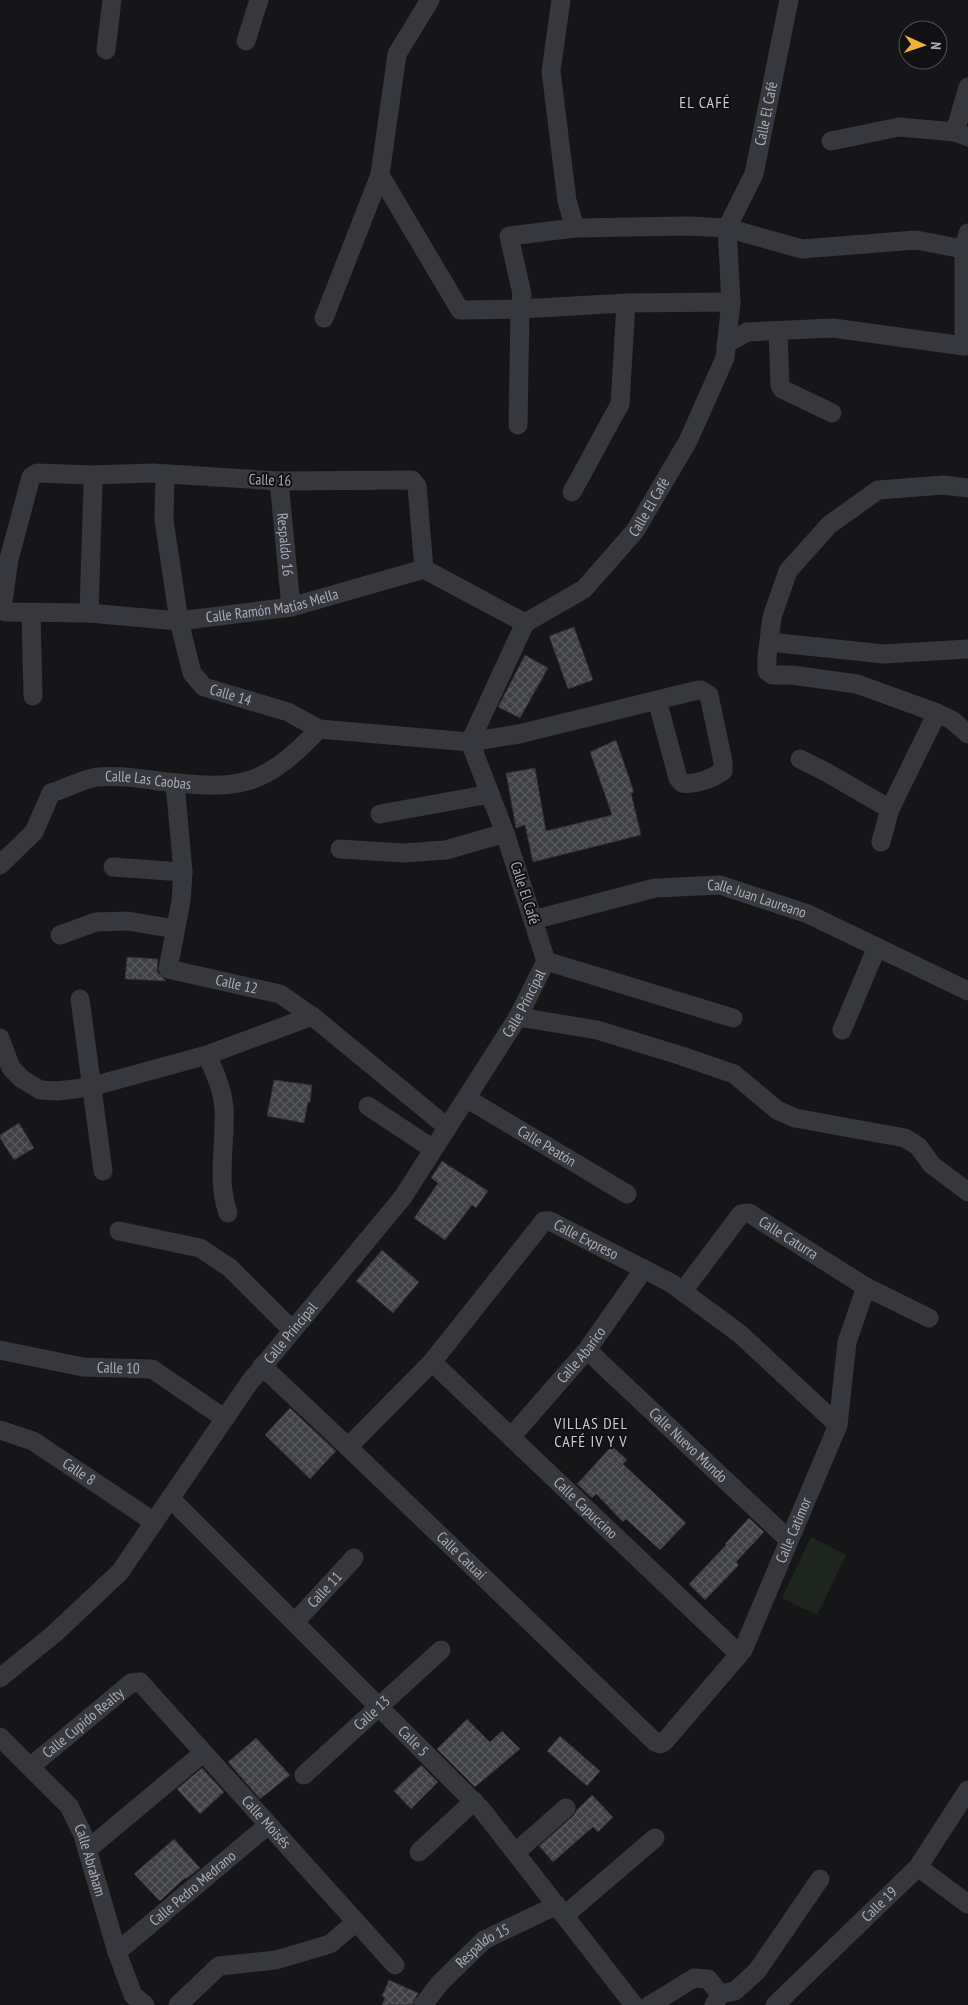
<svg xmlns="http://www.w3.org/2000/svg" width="968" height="2005" font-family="'PT Sans Narrow',sans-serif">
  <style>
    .green { fill: #1e261f }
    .building { fill: url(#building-cross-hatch); stroke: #303034 }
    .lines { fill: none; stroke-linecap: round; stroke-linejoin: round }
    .minor { stroke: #37383d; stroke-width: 19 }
    .labels { text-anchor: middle; stroke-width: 4; stroke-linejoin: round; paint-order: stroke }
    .street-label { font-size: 15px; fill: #a8adb8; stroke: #111113 }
    .neighbourhood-label { font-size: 16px; letter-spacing: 1px; fill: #c9ccd4; stroke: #111113 }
  </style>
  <defs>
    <pattern id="building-cross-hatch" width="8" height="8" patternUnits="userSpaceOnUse" patternTransform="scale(1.25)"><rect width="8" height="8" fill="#404145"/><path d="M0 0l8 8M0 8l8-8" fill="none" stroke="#595a5e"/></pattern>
  </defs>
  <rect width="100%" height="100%" fill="#161618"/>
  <path class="green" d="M811,1537l35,18 -29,60 -35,-17z"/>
  <path class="building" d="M574,627l19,53 -25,9 -19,-53z
    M525,655l23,13 -28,50 -22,-11z
    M616,740l18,52 -3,1 10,42 -108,27 -8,-37 -9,3 -10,-55 29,-5 11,63 66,-16 -22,-63z
    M127,957l31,2 -1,13 9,9 -41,-2z
    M274,1080l38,5 -2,17h-2l-4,21 -37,-7z
    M19,1123l15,25 -20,12 -14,-22v-3z
    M442,1161l46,30 -12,17 -4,-3 -27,35 -31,-22 24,-35 -7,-5z
    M382,1250l37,32 -26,31 -37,-32z
    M290,1408l46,43 -26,28 -45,-44z
    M612,1446l15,14 -4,4 63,59 -26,27 -34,-31 -3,3 -27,-28 -4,4 -15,-14z
    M749,1518l15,14 -28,30 3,3 -34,35 -16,-16 37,-39 -1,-1z
    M467,1719l23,23 12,-11 18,18 -45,38 -38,-38z
    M560,1736l40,35 -13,15 -40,-35z
    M256,1738l34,37 -30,24 -32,-37z
    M421,1765l17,17 -27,27 -17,-18z
    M202,1768l22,24 -24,22 -23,-25z
    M592,1795l21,22 -15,15 -5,-5 -40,35 -14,-16 34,-30 4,-6z
    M174,1839l26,29 -14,11 -1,-1 -25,23 -26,-27z
    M389,1980l29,13 -6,12h-30l3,-7 -3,-2z"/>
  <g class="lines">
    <g class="minor">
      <path d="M430,0l-33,54 -17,121 80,135 60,-1 106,-6 105,-1"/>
      <path d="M561,0l-10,71 16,130 8,27"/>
      <path d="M246,41l13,-41"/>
      <path d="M106,50l6,-50"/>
      <path d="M955,132l13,-45"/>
      <path d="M831,141l68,-14 56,5 13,5"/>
      <path d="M324,318l56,-143"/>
      <path d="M778,331l2,54 2,4 50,24"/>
      <path d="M726,344l21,-12 86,-4 131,18v-98l4,-15"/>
      <path d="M518,425l2,-116 2,-15 -13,-58 66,-8 114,-2 38,2 75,21 114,-9 52,10"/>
      <path id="s1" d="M165,474l-1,46 15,101 13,52 12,14 84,25 31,17 151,13 49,-8 175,-43 7,-1 8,5 14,67v9c-11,8 -28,14 -41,12l-4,-5 -21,-78"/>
      <path id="s2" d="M279,481l12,126"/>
      <path d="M968,488l-24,-3 -66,5 -49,35 -41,46 -16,46 -5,40v14l5,4h20l65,9 80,29 15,7 16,14"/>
      <path d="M572,492l48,-88 6,-101"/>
      <path id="s3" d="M424,569l-7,-83 -5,-6 -133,1 -127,-8 -60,2 -55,-2 -6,4 -22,82 -7,50 3,3 84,1 90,8 112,-14 133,-38 101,54"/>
      <path d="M31,613l2,83"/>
      <path d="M89,613l4,-128"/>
      <path d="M769,642l115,12 84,-5"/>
      <path d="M800,759l26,13 64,37"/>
      <path id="s4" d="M175,783l8,89 -2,29 -13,68 112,25 32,22 135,111"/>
      <path d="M380,814l110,-20"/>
      <path d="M881,842l9,-33 47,-96"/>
      <path d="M340,849l63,4 43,-3 59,-17"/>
      <path id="s5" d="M0,865l34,-33 17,-39c14,-4 34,-15 47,-16 20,-2 42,1 61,4 80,9 103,8 160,-52"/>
      <path d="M113,867l70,5"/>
      <path id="s6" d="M533,920l122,-32 65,-3 88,29 160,77"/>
      <path d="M60,935l36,-13 32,-1 47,8"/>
      <path id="s7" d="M546,961l-41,-128 -35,-91 55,-119 59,-34 51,-58 53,-90 37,-83 6,-56 -4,-74 27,-54 35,-174"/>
      <path d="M546,961l187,57"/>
      <path d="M80,999l23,172"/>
      <path d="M518,1017l79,13 85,26 52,18 43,36 18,8 110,20 13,8 14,19 36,27"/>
      <path d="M842,1030l35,-83"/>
      <path d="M0,1038l11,30 11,11 18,11 18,1 32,-4 117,-32 105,-39"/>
      <path d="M207,1055c8,18 16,35 17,54 2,35 -8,70 4,104"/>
      <path id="s8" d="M466,1098l161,96"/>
      <path d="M368,1106l65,43"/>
      <path d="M119,1231l81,17 30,20 62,62"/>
      <path id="s9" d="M683,1291l58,-77 8,-1 117,74 63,31"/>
      <path id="s10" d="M0,1350l83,17 69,2 72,49"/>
      <path id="s11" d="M587,1350l202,190"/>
      <path id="s12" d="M432,1362l307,292"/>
      <path id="s13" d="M262,1366l86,81 307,295 5,2 5,-3 78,-91 95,-225 9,-83 19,-55"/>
      <path id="s14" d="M0,1430l33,11 121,81"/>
      <path id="s15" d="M511,1437l76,-87 57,-81"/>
      <path id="s16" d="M348,1447l84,-85 112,-141h6l121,62 69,51 98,91"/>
      <path id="s17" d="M170,1498l312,312 152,195"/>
      <path id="s18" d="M295,1622l59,-64"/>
      <path id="s19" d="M0,1678l54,-44 66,-62 129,-189 154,-186 115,-180 28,-56"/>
      <path id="s20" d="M0,1737l69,69 14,29 34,117 16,43 12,10"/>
      <path id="s21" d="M30,1767l101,-84 9,-1 255,283"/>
      <path id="s22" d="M304,1775l137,-125"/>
      <path d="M87,1850l116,-97"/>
      <path d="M419,1852l55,-51"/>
      <path d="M516,1852l50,-44"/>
      <path d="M918,1867l50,37"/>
      <path d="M565,1915l90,-77"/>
      <path id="s23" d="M117,1952l151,-127"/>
      <path d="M178,2005l41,-39 57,-6 54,-16 26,-22"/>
      <path id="s24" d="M423,2005l17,-22 44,-43 73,-35"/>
      <path d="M650,2005l44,-27 14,1 12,15"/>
      <path d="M714,2005l6,-11 15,-3 22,-20 63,-92"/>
      <path id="s25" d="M775,2005l143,-138 50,-77"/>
    </g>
  </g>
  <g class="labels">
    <g class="street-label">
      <text dy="5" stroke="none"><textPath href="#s7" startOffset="956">Calle El Café</textPath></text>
      <text transform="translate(270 480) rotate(2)" y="5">Calle 16</text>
      <text dy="5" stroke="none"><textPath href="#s7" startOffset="536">Calle El Café</textPath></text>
      <text dy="5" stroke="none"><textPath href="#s2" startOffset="64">Respaldo 16</textPath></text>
      <text dy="5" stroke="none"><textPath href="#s3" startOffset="882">Calle Ramón Matías Mella</textPath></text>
      <text dy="5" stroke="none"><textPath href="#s1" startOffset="248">Calle 14</textPath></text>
      <text dy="5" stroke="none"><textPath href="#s5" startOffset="190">Calle Las Caobas</textPath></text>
      <text transform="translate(525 893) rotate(72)" y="5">Calle El Café</text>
      <text dy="5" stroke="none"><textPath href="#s6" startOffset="230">Calle Juan Laureano</textPath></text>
      <text dy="5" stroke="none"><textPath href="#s4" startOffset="258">Calle 12</textPath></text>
      <text dy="5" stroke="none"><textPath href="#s19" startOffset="859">Calle Principal</textPath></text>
      <text dy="5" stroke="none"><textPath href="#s8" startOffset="94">Calle Peatón</textPath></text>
      <text dy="5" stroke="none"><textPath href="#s9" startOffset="151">Calle Caturra</textPath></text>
      <text dy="5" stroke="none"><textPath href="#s16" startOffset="346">Calle Expreso</textPath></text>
      <text dy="5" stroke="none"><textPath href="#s19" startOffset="454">Calle Principal</textPath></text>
      <text dy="5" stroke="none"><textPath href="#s15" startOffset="108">Calle Abarico</textPath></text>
      <text dy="5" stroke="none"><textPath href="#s10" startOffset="120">Calle 10</textPath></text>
      <text dy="5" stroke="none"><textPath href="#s11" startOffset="139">Calle Nuevo Mundo</textPath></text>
      <text dy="5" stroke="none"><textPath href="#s14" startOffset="90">Calle 8</textPath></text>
      <text dy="5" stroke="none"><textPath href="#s12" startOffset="212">Calle Capuccino</textPath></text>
      <text dy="5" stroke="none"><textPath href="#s13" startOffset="805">Calle Catimor</textPath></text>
      <text dy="5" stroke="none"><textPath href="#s13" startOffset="275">Calle Catuaí</textPath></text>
      <text dy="5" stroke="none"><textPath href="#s18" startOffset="44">Calle 11</textPath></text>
      <text dy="5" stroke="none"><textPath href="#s22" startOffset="92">Calle 13</textPath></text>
      <text dy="5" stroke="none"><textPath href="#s21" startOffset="69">Calle Cupido Realty</textPath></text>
      <text dy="5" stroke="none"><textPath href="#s17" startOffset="344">Calle 5</textPath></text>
      <text dy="5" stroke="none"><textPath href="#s21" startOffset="329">Calle Moisés</textPath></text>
      <text dy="5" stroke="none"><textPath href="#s20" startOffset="156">Calle Abraham</textPath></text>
      <text dy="5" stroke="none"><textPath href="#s23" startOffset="99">Calle Pedro Medrano</textPath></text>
      <text dy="5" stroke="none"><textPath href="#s25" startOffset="145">Calle 19</textPath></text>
      <text dy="5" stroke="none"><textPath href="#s24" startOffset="85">Respaldo 15</textPath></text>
    </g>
    <g class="neighbourhood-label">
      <text x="705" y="108">EL CAFÉ</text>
      <text x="591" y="1429">VILLAS DEL<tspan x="591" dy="18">CAFÉ IV Y V</tspan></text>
    </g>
  </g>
  <g transform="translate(923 45) rotate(93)"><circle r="24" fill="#111113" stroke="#4d4f55"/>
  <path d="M0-4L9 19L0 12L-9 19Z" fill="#f2b134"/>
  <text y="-8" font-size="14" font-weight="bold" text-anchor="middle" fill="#a8adb8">N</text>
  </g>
</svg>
